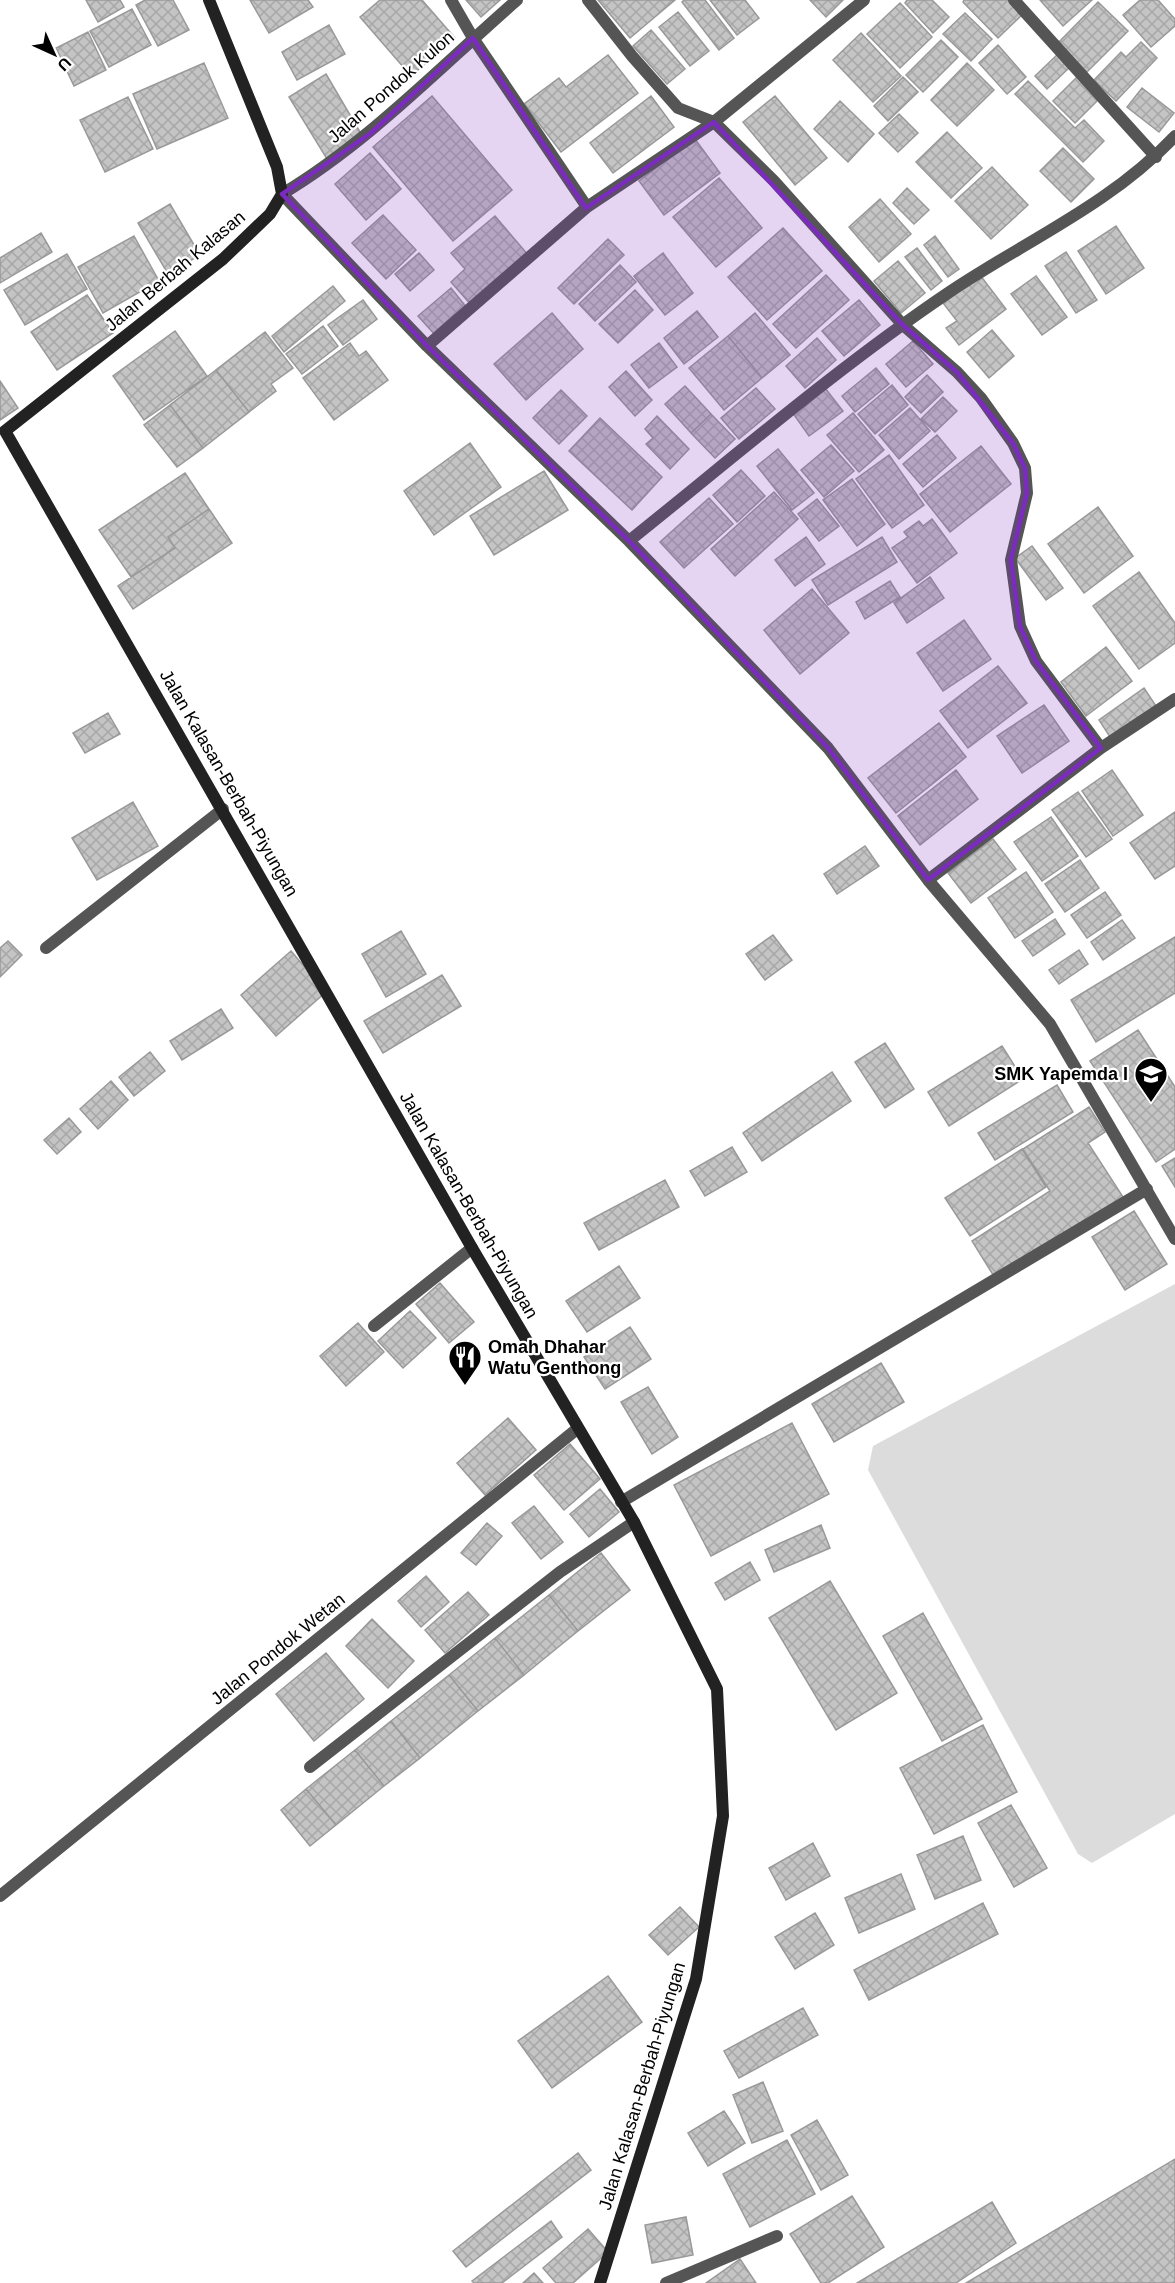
<svg xmlns="http://www.w3.org/2000/svg" width="1175" height="2283" font-family="Arial,sans-serif">
  <style>
    .green { fill: #dcdcdc }
    .building { fill: url(#building-cross-hatch); stroke: #999; stroke-width: 1.5 }
    .lines { fill: none; stroke-linecap: round; stroke-linejoin: round }
    .lane { stroke: #555; stroke-width: 12 }
    .street { stroke: #555; stroke-width: 12 }
    .secondary { stroke: #222; stroke-width: 12 }
    .marked { fill: #7b2cbf; fill-opacity: 0.2; stroke: #7b2cbf; stroke-width: 4.5; stroke-linejoin: round }
    .labels { text-anchor: middle; stroke-width: 4.5; stroke-linejoin: round; paint-order: stroke }
    .street-label { font-size: 18px; fill: #000; stroke: #fff }
    .poi-label { font-size: 18px; font-weight: bold; fill: #000; stroke: #fff; text-anchor: end }
  </style>
  <defs>
    <pattern id="building-cross-hatch" width="8" height="8" patternUnits="userSpaceOnUse" patternTransform="scale(1.5)"><rect width="8" height="8" fill="#c4c4c4"/><path d="M0 0l8 8M0 8l8-8" fill="none" stroke="#a7a7a7"/></pattern>
  </defs>
  <rect width="100%" height="100%" fill="#fff"/>
  <path class="green" d="M1175,1284v530l-83,49 -14,-9 -210,-384 5,-24z"/>
  <path class="building" d="M86,0h34l4,7 -26,15z
    M145,0h28l16,30 -31,16 -22,-41z
    M250,0h58l5,7 -44,26z
    M380,0h42l33,38 -44,38 -51,-59z
    M466,0h34l-19,17z
    M598,0h77l-45,38z
    M684,0h21l29,38 -15,12 -37,-48z
    M710,0h35l14,18 -22,17z
    M810,0h33l-17,17z
    M907,0h25l17,17 -16,16 -28,-30z
    M964,0h46l13,14 -25,24 -35,-36z
    M1040,0h52l-29,26z
    M1140,0h18l17,19v7l-24,21 -28,-32z
    M1098,2l30,29 -41,41 -29,-29z
    M900,3l32,34 -32,31 -33,-34z
    M132,9l19,36 -42,22 -19,-36z
    M678,12l31,39 -19,15 -31,-39z
    M965,13l27,26 -21,22 -28,-27z
    M329,25l16,29 -48,26 -15,-28z
    M651,30l34,39 -18,15 -34,-38z
    M88,32l18,38 -32,16 -18,-38z
    M861,33l40,43 -28,26 -40,-42z
    M941,40l17,17 -35,35 -17,-17z
    M1141,42l16,16 -41,43 -22,-21 27,-28 5,5z
    M998,45l28,32 -19,17 -28,-31z
    M1059,53l12,13 -24,23 -12,-13z
    M608,55l30,38 -77,59 -37,-48 35,-26 7,9z
    M204,63l24,55 -71,31 -24,-55z
    M967,63l27,27 -37,36 -26,-26z
    M326,74l37,63 -36,22 -38,-62z
    M1078,76l22,22 -25,25 -22,-22z
    M903,77l15,15 -30,29 -14,-15z
    M1028,81l47,47 9,-8 20,21 -21,21 -68,-68z
    M1142,88l32,25 -15,19 -32,-25z
    M432,96l80,94 -59,51 -80,-94z
    M651,96l23,31 -61,46 -23,-30z
    M775,96l52,62 -32,27 -52,-63z
    M128,97l25,52 -48,23 -25,-52z
    M840,101l34,33 -26,28 -34,-33z
    M899,114l19,19 -20,19 -19,-19z
    M947,132l35,36 -31,30 -35,-36z
    M695,139l25,34 -56,42 -25,-34z
    M1063,148l31,31 -23,23 -31,-31z
    M370,153l31,36 -35,31 -31,-36z
    M992,167l36,38 -37,34 -36,-38z
    M719,178l43,50 -46,39 -43,-50z
    M907,188l22,22 -15,14 -21,-21z
    M880,199l31,35 -32,28 -30,-35z
    M170,204l30,51 -32,19 -30,-51z
    M383,215l33,35 -30,29 -34,-36z
    M495,216l34,40 -57,50 -21,-24 14,-13 -14,-16z
    M1116,226l28,42 -38,26 -28,-43z
    M783,228l39,43 -55,49 -39,-43z
    M41,233l11,19 -52,31v-25z
    M134,236l25,45 -56,32 -25,-46z
    M935,236l24,33 -11,8 -24,-32z
    M608,239l16,16 -50,49 -16,-16z
    M917,248l25,33 -11,9 -26,-33z
    M1066,252l31,48 -21,13 -31,-47z
    M419,253l15,17 -24,21 -15,-17z
    M663,253l30,40 -28,22 -31,-39z
    M67,254l20,35 -62,36 -21,-35z
    M898,261l27,32 -24,20 -27,-32z
    M620,265l16,17 -41,39 -16,-17z
    M826,275l23,25 -53,48 -23,-24z
    M980,275l26,34 -47,36 -13,-17 11,-7 -14,-18z
    M1036,276l31,41 -25,18 -31,-41z
    M333,286l12,15 -61,51 -12,-16z
    M451,288l16,20 -31,28 -18,-20z
    M635,290l18,20 -35,33 -19,-19z
    M87,295l26,38 -56,37 -26,-38z
    M363,300l14,19 -34,26 -15,-20z
    M859,300l21,25 -36,31 -22,-25z
    M697,311l21,26 -34,27 -20,-26z
    M552,313l31,36 -57,51 -32,-36z
    M755,313l35,42 -28,23 -34,-42z
    M323,326l15,20 -36,28 -16,-20z
    M992,330l22,26 -25,22 -22,-26z
    M175,331l32,45 -63,44 -31,-44z
    M265,332l28,36 -22,16 5,7 -27,21 -33,-42z
    M728,336l34,42 -38,32 -35,-42z
    M817,338l19,22 -31,28 -19,-22z
    M913,341l20,23 -27,23 -20,-23z
    M350,343l9,13 7,-5 22,29 -54,40 -31,-42z
    M659,343l18,24 -28,21 -18,-23z
    M876,368l13,16 -34,28 -13,-16z
    M216,370l33,42 -46,36 -33,-43z
    M626,371l26,29 -17,16 -26,-29z
    M927,375l16,17 -22,21 -16,-16z
    M0,381l18,27 -18,12z
    M892,385l16,20 -33,29 -17,-20z
    M685,386l26,28 -20,19 -26,-29z
    M756,388l19,21 -36,30 -18,-21z
    M825,388l18,23 -34,25 -17,-24z
    M561,390l26,26 -28,28 -26,-26z
    M943,397l14,14 -22,21 -14,-13z
    M170,405l33,43 -26,19 -33,-42z
    M910,408l20,23 -31,28 -20,-24z
    M853,413l31,37 -25,22 -32,-37z
    M711,414l24,25 -20,19 -24,-25z
    M657,416l32,33 -19,20 -24,-25 7,-6 -8,-9z
    M600,418l62,59 -30,33 -63,-59z
    M937,435l19,23 -33,29 -20,-23z
    M470,443l31,44 -67,48 -30,-44z
    M831,445l23,26 -30,26 -23,-27z
    M981,446l30,38 -61,48 -30,-38z
    M778,449l36,44 -22,17 -35,-44z
    M889,455l35,50 -32,23 -36,-49z
    M741,470l24,26 -28,26 -24,-27z
    M544,471l24,39 -74,45 -24,-39z
    M185,473l24,36 -41,28 7,11 -44,29 -32,-47z
    M852,479l33,45 -28,22 -34,-46z
    M774,492l24,27 -63,57 -24,-27z
    M709,498l24,26 -49,44 -24,-26z
    M817,499l22,27 -20,15 -21,-27z
    M1098,507l35,49 -49,37 -36,-49z
    M209,509l23,34 -99,66 -15,-23 57,-38 -7,-11z
    M932,519l25,34 -40,30 -25,-35 16,-11 -4,-5 15,-11 4,5z
    M806,537l19,27 -30,22 -20,-26z
    M882,537l15,25 -69,43 -16,-25z
    M1032,546l31,42 -17,12 -31,-42z
    M1139,572l36,51v20l-36,26 -46,-63z
    M930,577l14,21 -37,25 -13,-20z
    M890,581l10,16 -35,22 -9,-17z
    M812,589l37,44 -49,41 -36,-44z
    M964,620l27,39 -48,32 -26,-38z
    M1106,647l26,34 -46,35 -25,-34z
    M998,666l29,37 -59,45 -28,-37z
    M1144,688l14,21 -46,31 -13,-20z
    M1044,705l25,36 -47,32 -25,-37z
    M108,713l12,21 -35,19 -12,-20z
    M939,723l27,34 -70,56 -28,-35z
    M956,770l22,29 -58,46 -22,-29z
    M1112,770l31,45 -30,21 -31,-45z
    M1078,792l34,47 -26,18 -34,-47z
    M133,802l25,44 -61,34 -25,-42z
    M1175,812v54l-20,13 -25,-36z
    M1051,817l27,39 -36,25 -28,-39z
    M993,839l23,30 -45,34 -23,-30z
    M865,846l14,20 -42,28 -13,-20z
    M1080,860l19,28 -34,24 -20,-28z
    M1026,872l27,40 -38,26 -27,-40z
    M1105,892l16,23 -34,23 -16,-23z
    M1055,919l10,15 -32,22 -11,-15z
    M1122,920l13,18 -32,22 -12,-18z
    M401,931l25,43 -40,23 -24,-43z
    M773,935l19,25 -27,20 -19,-26z
    M1175,937v56l-79,49 -25,-42z
    M8,941l14,14 -22,22v-29z
    M1079,950l9,14 -29,20 -10,-14z
    M291,951l35,41 -50,44 -35,-41z
    M442,975l19,31 -78,47 -19,-32z
    M221,1009l12,19 -51,32 -12,-19z
    M1138,1030l37,57v62l-19,13 -66,-101z
    M885,1043l29,46 -29,19 -30,-46z
    M1002,1046l21,33 -74,47 -21,-34z
    M150,1052l15,19 -31,25 -15,-19z
    M832,1072l19,29 -89,60 -19,-28z
    M111,1081l17,19 -30,29 -18,-20z
    M1057,1085l16,27 -78,48 -17,-27z
    M1089,1107l16,25 -17,11 35,54 -128,81 -23,-37 78,-50 -27,-42z
    M69,1118l12,14 -24,22 -13,-14z
    M732,1147l15,25 -42,24 -15,-25z
    M1022,1149l24,38 -76,49 -25,-38z
    M1175,1158v29l-13,-21z
    M665,1180l14,27 -80,43 -15,-27z
    M1134,1211l33,53 -42,26 -33,-53z
    M619,1266l21,32 -53,34 -21,-31z
    M440,1283l34,39 -25,21 -33,-39z
    M410,1311l26,27 -33,30 -25,-27z
    M358,1323l26,29 -38,34 -26,-30z
    M630,1327l21,32 -46,30 -21,-32z
    M881,1363l23,39 -70,40 -22,-38z
    M648,1387l30,50 -26,17 -31,-52z
    M508,1418l28,32 -51,45 -28,-32z
    M792,1423l37,71 -118,62 -37,-71z
    M570,1444l30,35 -36,31 -30,-35z
    M600,1489l19,23 -30,25 -19,-23z
    M534,1506l29,36 -22,17 -29,-36z
    M487,1523l15,13 -26,29 -15,-12z
    M821,1525l9,23 -56,24 -9,-22z
    M601,1553l29,37 -52,41 -29,-36z
    M750,1562l10,18 -35,20 -10,-17z
    M426,1576l23,26 -28,25 -23,-26z
    M830,1581l67,112 -61,37 -67,-112z
    M468,1592l21,23 -44,38 -20,-23z
    M549,1595l29,36 -54,44 -29,-37z
    M923,1613l59,106 -40,22 -59,-105z
    M372,1619l42,42 -26,27 -42,-42z
    M495,1638l29,37 -46,36 -29,-36z
    M326,1653l38,46 -50,42 -38,-47z
    M449,1675l29,36 -58,47 -29,-37z
    M391,1721l29,37 -36,28 -29,-36z
    M983,1725l34,67 -83,42 -34,-66z
    M355,1750l29,36 -48,39 -30,-36z
    M306,1789l30,36 -26,21 -29,-36z
    M1011,1805l36,63 -33,19 -36,-64z
    M963,1836l18,44 -46,19 -18,-44z
    M813,1843l17,33 -44,24 -17,-32z
    M901,1874l14,35 -56,24 -14,-35z
    M983,1903l15,31 -129,66 -15,-30z
    M680,1907l19,20 -31,28 -19,-20z
    M815,1913l19,32 -39,24 -20,-32z
    M608,1976l34,46 -90,66 -34,-47z
    M803,2008l15,27 -79,43 -15,-27z
    M763,2082l20,49 -31,12 -19,-48z
    M724,2111l21,32 -37,23 -20,-33z
    M817,2120l31,55 -27,15 -30,-55z
    M787,2140l28,54 -65,33 -27,-53z
    M578,2153l13,17 -125,97 -13,-16z
    M1175,2159v124h-209z
    M852,2196l32,51 -56,36h-7l-31,-49z
    M992,2202l24,41 -60,40h-99z
    M686,2217l7,38 -41,8 -7,-38z
    M551,2221l11,16 -60,46h-28l-2,-2z
    M588,2229l20,23 -35,31h-17l-13,-15z
    M740,2259l16,24h-50z
    M534,2273l9,10h-20z"/>
  <g class="lines">
    <path class="lane" d="M46,948l177,-139"/>
    <path class="street" d="M451,0l22,38 114,169 127,-85 150,-122
      M517,0c-77,67 -147,141 -235,194l145,152 202,195 199,207 100,132 122,144 125,215
      M588,0l44,56 46,52 36,14 60,59 129,144 54,47 24,26 32,45 12,25 2,25 -16,67 9,66 16,35 65,87
      M1014,0l142,157
      M427,346l160,-139
      M629,541c105,-84 208,-173 319,-248 77,-52 162,-88 227,-157
      M928,880l173,-132 74,-49
      M374,1326l98,-78
      M621,1502l526,-313
      M310,1767l250,-195 74,-50
      M0,1896l577,-467
      M666,2283l111,-47"/>
    <path class="secondary" d="M209,0l68,167 5,27 -12,20 -47,45 -218,172 467,817 162,274 83,167 6,127 -27,163 -96,304"/>
  </g>
  <path class="marked" d="M473,38l113,170 128,-86 189,203 54,47 56,71 12,25 2,25 -16,67 9,66 16,35 65,87 -173,132 -100,-132 -199,-207 -202,-195 -145,-152 89,-61z"/>
  <defs>
    <symbol id="school-pin" viewBox="-11 -11 22 30"><path d="M0 17L-7.5 6A9.5 9.5 0 1 1 7.5 6Z" fill="#000" stroke="#fff"/><path d="M0-5L7-2L0 1L-7-2ZM-4 1L0 2.5L4 1V4Q0 6-4 4Z" fill="#fff"/></symbol>
    <symbol id="restaurant-pin" viewBox="-11 -11 22 30"><path d="M0 17L-7.5 6A9.5 9.5 0 1 1 7.5 6Z" fill="#000" stroke="#fff"/><path d="M-5-6h1v4h1v-4h1v4h1v-4h1v5L-1.5 .5V6h-2V.5L-5-1ZM5-6V6H3V1.5H1.5Q1.5-4 5-6Z" fill="#fff"/></symbol>
  </defs>
  <g fill-rule="evenodd">
    <use href="#school-pin" x="1132" y="1055" width="38" height="52"/>
    <use href="#restaurant-pin" x="446" y="1338" width="38" height="52"/>
  </g>
  <g class="labels">
    <g class="street-label">
      <text transform="translate(391 87) rotate(-41)" y="6">Jalan Pondok Kulon</text>
      <text transform="translate(175 271) rotate(-40)" y="6">Jalan Berbah Kalasan</text>
      <text transform="translate(229 783) rotate(60)" y="6">Jalan Kalasan-Berbah-Piyungan</text>
      <text transform="translate(469 1205) rotate(60)" y="6">Jalan Kalasan-Berbah-Piyungan</text>
      <text transform="translate(278 1649) rotate(-39)" y="6">Jalan Pondok Wetan</text>
      <text transform="translate(642 2086) rotate(-73)" y="6">Jalan Kalasan-Berbah-Piyungan</text>
    </g>
    <g class="poi-label">
      <text x="1128" y="1080">SMK Yapemda I</text>
      <text x="488" y="1353" text-anchor="start">Omah Dhahar<tspan x="488" dy="21">Watu Genthong</tspan></text>
    </g>
  </g>
  <g transform="translate(54 54) rotate(135)" stroke="#ffffff" stroke-width="4.5" paint-order="stroke">
  <path d="M0-4.5L10 22L0 15L-10 22Z" fill="#000000"/>
  <text y="-9" font-size="16" font-weight="bold" text-anchor="middle" fill="#000000">U</text>
  </g>
</svg>
